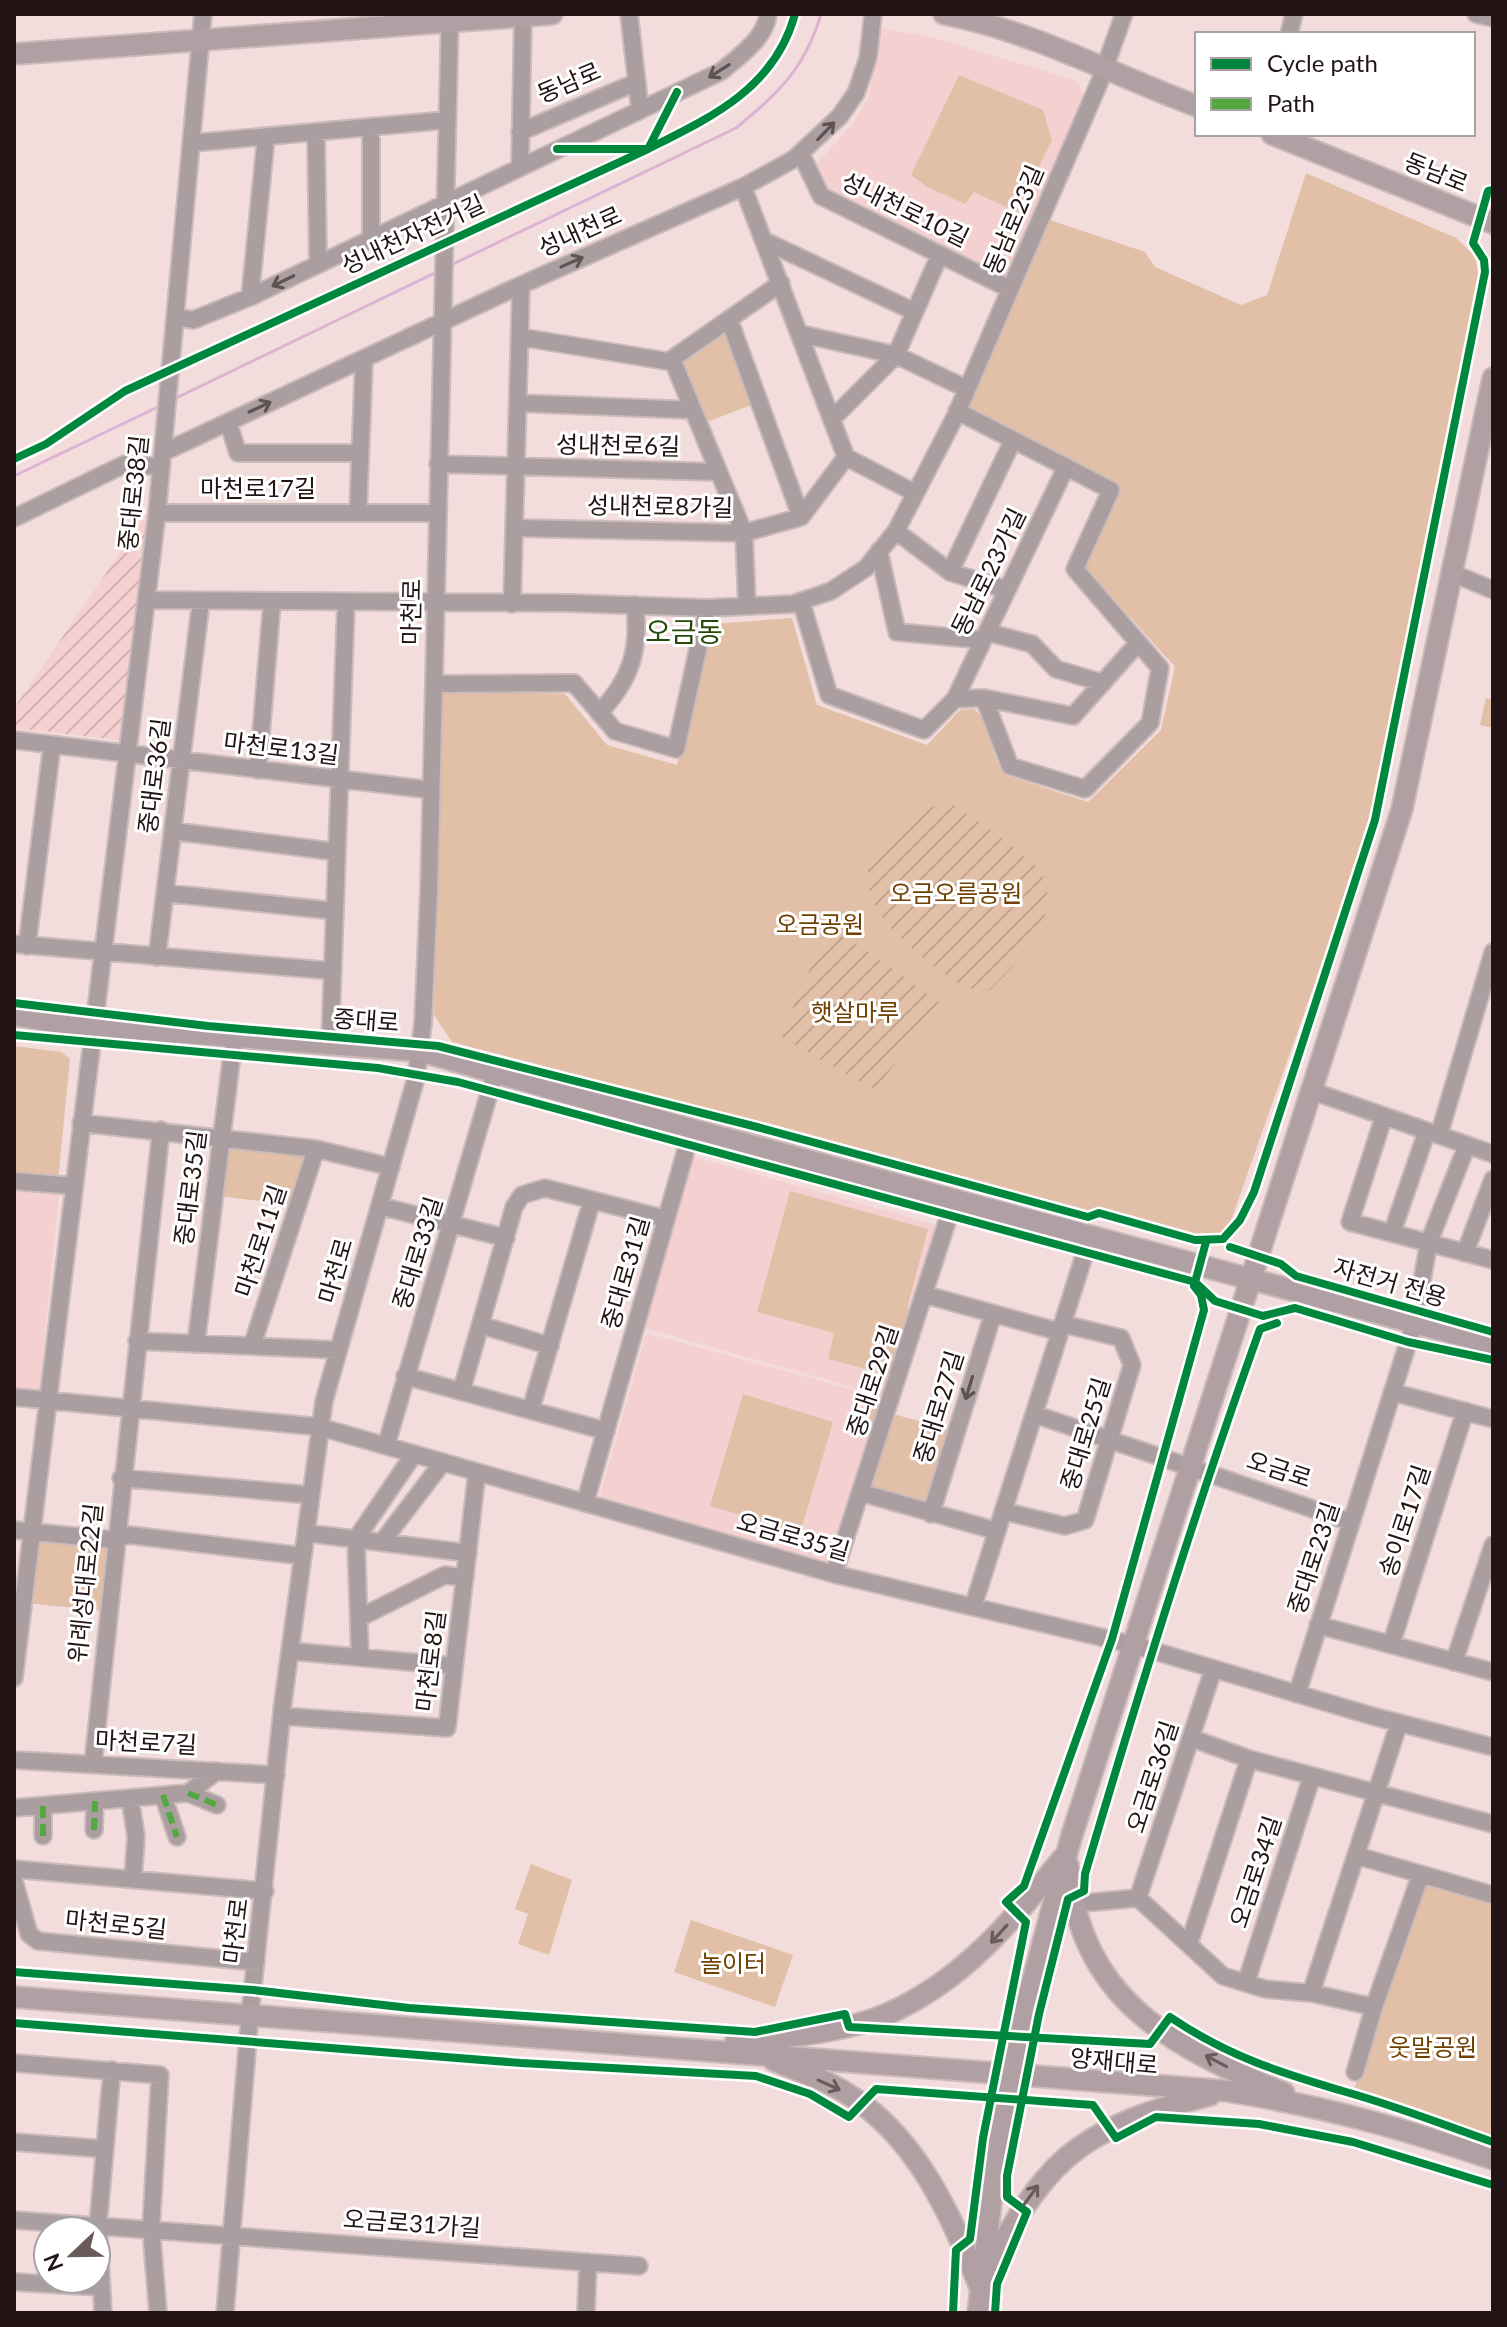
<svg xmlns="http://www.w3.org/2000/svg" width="1507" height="2327" font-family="Lato,'Noto Sans KR',sans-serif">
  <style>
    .built { fill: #f5d0d0 }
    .industrial { fill: url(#industrial-furrows) }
    .green { fill: #e2bfa7 }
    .garden { fill: url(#garden-furrows) }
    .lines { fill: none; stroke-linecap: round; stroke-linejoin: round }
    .stream { stroke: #deb3d2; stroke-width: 3 }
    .minor-casing { stroke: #cbbaba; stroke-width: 20 }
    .major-casing { stroke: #cbbaba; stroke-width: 24 }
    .minor { stroke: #aa9ea1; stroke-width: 16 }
    .major { stroke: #b1a0a3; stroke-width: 20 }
    .major-bridge-casing { stroke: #cbbaba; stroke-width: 24; stroke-linecap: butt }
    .major-bridge { stroke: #b1a0a3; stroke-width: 20 }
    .quiet { stroke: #53a842; stroke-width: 6; stroke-dasharray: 12 6; stroke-linecap: butt }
    .cycleway-casing { stroke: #fff; stroke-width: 13 }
    .cycleway { stroke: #00873e; stroke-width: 8 }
    .oneway { stroke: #5f5253 }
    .oneway2 { stroke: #6a5a5c }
    .labels { text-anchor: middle; stroke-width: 6; stroke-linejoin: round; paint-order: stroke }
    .street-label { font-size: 24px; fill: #221414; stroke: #fff }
    .park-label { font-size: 24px; fill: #6f4002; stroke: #fff }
    .quarter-label { font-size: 28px; fill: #264a08; stroke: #fff }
  </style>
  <defs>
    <pattern id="industrial-furrows" width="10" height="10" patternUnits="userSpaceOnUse" patternTransform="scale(2)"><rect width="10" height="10" fill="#f5d0d0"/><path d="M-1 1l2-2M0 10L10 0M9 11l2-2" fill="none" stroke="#d2b2b2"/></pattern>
    <pattern id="garden-furrows" width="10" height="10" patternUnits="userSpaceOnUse" patternTransform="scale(2)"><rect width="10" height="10" fill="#e2bfa7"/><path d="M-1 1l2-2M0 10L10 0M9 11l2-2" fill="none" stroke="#c2a38f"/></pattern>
  </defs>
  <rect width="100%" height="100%" fill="#f2dcdc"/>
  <path class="built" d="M880,28l51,9 147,44 7,17 -79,181 -181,-88 -10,-25 39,-44 15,-26z
    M691,1156l245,69 -48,172 -244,-69z
    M14,1190l45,3 -20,200 -25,-3z
    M646,1333l241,66 -55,166 -232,-69z"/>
  <path class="industrial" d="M150,509l-31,231 -105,-12v-20z"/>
  <path class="green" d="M959,75l84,35 9,30 -35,72 -43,-20 -9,12 -38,-17 -16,-12z
    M1306,173l150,65 19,18 4,25 -106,537 -151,428 -770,-204 -18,-27 6,-325 125,4 42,51 70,20 36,-141 79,-6 25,87 110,40 33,-35 14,-1c21,17 13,50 34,67l80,26 73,-72 14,-63 -89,-99 35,-80 -155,-80 84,-188 95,32 10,15 86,38 26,-10z
    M729,319l30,83 -60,23 -27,-66z
    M1486,698l7,2v28l-13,-3z
    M14,1046l47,6 9,7 -12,122 -44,-3z
    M223,1142l80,10 3,11 -12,42 -77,-9z
    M790,1191l138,38 -21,80 4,2 -11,23 -11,41 -61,-16 6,-26 -77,-21z
    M743,1394l90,28 -33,111 -90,-27z
    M867,1400l14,4 -9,29 -14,-5z
    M890,1413l63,18 -23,79 -64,-19z
    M30,1531l84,9 -6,71 -83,-8z
    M531,1864l41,16 -23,75 -31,-11 10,-30 -13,-5z
    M1428,1879l65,23v236l-139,-49z
    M691,1920l102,35 -18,52 -101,-35z"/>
  <path class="garden" d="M951,803c19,14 78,51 89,68 26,43 -21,91 -51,120 -30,-1 -41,-15 -64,-32 -49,-37 -88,-90 -23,-134 18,-12 28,-20 49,-22z
    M825,934l20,1 98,70 -69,85 -94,-54z"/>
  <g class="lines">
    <path class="stream" d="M449,266l287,-138c43,-35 69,-60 85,-114
      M172,400l267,-129
      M14,476l148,-71"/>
    <defs>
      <path id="minor" d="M629,14l11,96
        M1476,14l17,4
        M1289,34l5,-20
        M371,128v110
        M520,132l117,-50
        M316,133l2,131
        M192,143l255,-23
        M801,154l20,42 189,93
        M520,167l3,-151
        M743,187l103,270 69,36
        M765,241l150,71
        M250,297l16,-160
        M177,317l16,3 57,-23 472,-226c17,-15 44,-33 46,-57
        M729,319l72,198
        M801,334l95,21 71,34
        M520,337l152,25
        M518,403l174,7
        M832,419l64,-64 44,-101
        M228,422l10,31h122
        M164,452l357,-167 222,-98 51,-28 46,-43 16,-23 12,-35 5,-44
        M438,464l280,8
        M157,513h281
        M358,513l6,-154
        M14,518l111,-54 36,3
        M514,528l230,5 57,-16 45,-60
        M896,531l54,41 57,18
        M879,551l18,81 86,8
        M950,572l63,-132
        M1452,573l41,17
        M146,600l424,3 137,5 86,-4 38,-13 35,-23 30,-37 60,-116 144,-334 24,-67
        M801,601l28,94 95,35 31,-31 29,-1 26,68 75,23 65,-66 10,-55 -85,-99 36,-79 -154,-79
        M512,604l9,-319
        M747,606l-3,-73 -72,-174 109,-76
        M987,632l45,12 24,25 47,14
        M434,684l140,-1 41,48 61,18 31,-141
        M984,698l89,18 65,-73
        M955,699l111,-232
        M599,713c32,-33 41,-63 36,-108
        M14,740l417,50
        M258,770l14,-168
        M173,831l164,21
        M165,893l170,18
        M14,944l319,27
        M27,946l25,-201
        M157,957l44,-356
        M330,1045l16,-442
        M1312,1091l181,63
        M1384,1116l-34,106 143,38
        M81,1123l235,26 75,18
        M1439,1135l54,-183
        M14,1181l60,5
        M380,1206l126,32
        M1392,1233l35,-102
        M1465,1253l28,-74
        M926,1295l134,37
        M481,1325l69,21
        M137,1341l201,9
        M196,1344l38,-306
        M252,1346l64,-197
        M405,1376l201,55
        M462,1389l52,-182 8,-12 23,-7 121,31
        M1392,1392l101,27
        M14,1397l306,30 514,147 300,71 238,71 121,31
        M531,1409l61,-209
        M1034,1414l317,108
        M386,1446l109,-373
        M121,1478l190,17
        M862,1493l135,38
        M585,1503l107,-374
        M1003,1511l62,15 20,-6 47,-155 -11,-27 -58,-14
        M931,1514l62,-200
        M14,1530l100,10 15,-5 174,21
        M306,1533l162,20
        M382,1542l61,-80
        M834,1574l120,-374
        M973,1607l117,-370
        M359,1618l86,-43 20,3
        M1318,1625l175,47
        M1391,1645l74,-234
        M290,1651l164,15
        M360,1658l-4,-119 58,-85
        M1454,1662l39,-117
        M14,1678l143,-1165 46,-499
        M1297,1694l117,-370 15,-82 38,-97
        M282,1716l165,12 30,-256
        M1191,1738l58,21 244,65
        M14,1760l262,15
        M93,1764l68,-634
        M188,1793l29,12
        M163,1795l14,42
        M130,1798l6,39 -3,42
        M43,1806v30
        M14,1808l174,-15 29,-22
        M94,1830l1,-29
        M1358,1856l135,39
        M14,1869l251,22
        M14,1881l15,53 9,7 218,21
        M1138,1898l85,78 42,13 46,4 63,14 47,-133
        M1138,1898l75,-228
        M1072,1904l66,-6
        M1189,1944l60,-185
        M1246,1983l66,-207
        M1311,1993l88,-270
        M14,2063l146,12 -9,153 7,85
        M1355,2072l19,-65
        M14,2142l91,7
        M14,2220l625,46
        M14,2282l86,5
        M103,2313l-5,-88 14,-155
        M225,2313l25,-299 33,-312 41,-301 92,-323 7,-55 6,-132 21,-877
        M586,2313l2,-51"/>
      <path id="major" d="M944,14c89,17 169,61 253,92
        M14,54l538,-40
        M1272,134l221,89
        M14,1015l50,9 356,27 260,75 813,218
        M1068,1865c13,135 101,180 216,228
        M14,1997l1213,94c96,15 174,37 266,68
        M1024,2013l47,-175 331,-1029 91,-431
        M735,2043c46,-6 108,-10 150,-28 77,-33 126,-93 177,-156
        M773,2060c24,11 51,19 73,33 71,43 104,121 134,194
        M980,2287c62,-124 92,-157 230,-192
        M978,2313l22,-187"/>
    </defs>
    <use href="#minor" class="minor-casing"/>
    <use href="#major" class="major-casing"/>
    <use href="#minor" class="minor"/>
    <use href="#major" class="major"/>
    <defs>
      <path id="major-bridge" d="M1000,2126l24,-113"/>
    </defs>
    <use href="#major-bridge" class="major-bridge-casing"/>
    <use href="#major-bridge" class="major-bridge"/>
    <path class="quiet" d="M188,1793l29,12
      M163,1795l14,42
      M43,1806v30
      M94,1830l1,-29"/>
    <defs>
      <path id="cycleway" d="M557,149h91l29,-57
        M14,459l32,-15 79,-53 523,-242c64,-32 127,-61 147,-135
        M14,1003l194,23 230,20 319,81 331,90 11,-4 96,27 28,-1 17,-19 14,-28 121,-372 110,-548 -1,-12 -11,-17 15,-52 5,-1
        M14,1035l364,33 80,14 737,200 20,19 48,15 32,-8 113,34 85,18
        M1230,1247l51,17 15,12 197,56
        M14,1972l239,18 156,18 346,24 90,-18 4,13 301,17 20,-27c59,40 109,55 176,75 50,14 98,33 147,50
        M14,2023l507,40 235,13 54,18 39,23 27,-28 217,16 23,33
        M1116,2138l40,-21 103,7 94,18 140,43
        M953,2313l3,-63 14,-11 13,-101 43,-216 -20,-20 18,-16 88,-247 92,-329 -3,-15 -7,-9 12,-44
        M995,2313l2,-29 30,-72 -20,-15v-21l32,-162 29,-115 16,-8 1,-17c54,-183 110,-365 175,-545l17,-6"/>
    </defs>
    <use href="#cycleway" class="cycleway-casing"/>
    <use href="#cycleway" class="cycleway"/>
  </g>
  <defs><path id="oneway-shaft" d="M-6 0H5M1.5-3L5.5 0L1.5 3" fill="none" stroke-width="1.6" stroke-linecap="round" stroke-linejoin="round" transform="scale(2)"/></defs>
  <g class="oneway">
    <use href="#oneway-shaft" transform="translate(719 71) rotate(148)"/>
    <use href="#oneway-shaft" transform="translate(826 131) rotate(-46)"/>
    <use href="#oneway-shaft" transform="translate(572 262) rotate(-24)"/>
    <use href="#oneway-shaft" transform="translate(283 281) rotate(154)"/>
    <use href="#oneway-shaft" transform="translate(260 407) rotate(-25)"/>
    <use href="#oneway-shaft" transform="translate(969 1388) rotate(107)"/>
  </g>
  <g class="oneway2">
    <use href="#oneway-shaft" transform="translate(999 1934) rotate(132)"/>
    <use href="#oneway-shaft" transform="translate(1216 2061) rotate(-152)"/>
    <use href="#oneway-shaft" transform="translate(829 2085) rotate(24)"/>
    <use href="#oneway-shaft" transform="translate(1031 2195) rotate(-54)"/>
  </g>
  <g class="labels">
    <g class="street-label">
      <text transform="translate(569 83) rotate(-23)" y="8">동남로</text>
      <text transform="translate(1436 173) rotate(22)" y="8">동남로</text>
      <text transform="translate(905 210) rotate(26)" y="8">성내천로10길</text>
      <text transform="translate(1014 220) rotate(-67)" y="8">동남로23길</text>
      <text transform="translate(580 232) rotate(-24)" y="8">성내천로</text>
      <text transform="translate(413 235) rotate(-25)" y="8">성내천자전거길</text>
      <text transform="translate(618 446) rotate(1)" y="8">성내천로6길</text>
      <text x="258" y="497">마천로17길</text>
      <text transform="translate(134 493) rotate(-84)" y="8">중대로38길</text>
      <text transform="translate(660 507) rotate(1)" y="8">성내천로8가길</text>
      <text transform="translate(989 572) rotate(-64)" y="8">동남로23가길</text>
      <text transform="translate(412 612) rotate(-89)" y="8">마천로</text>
      <text transform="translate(281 749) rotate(7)" y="8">마천로13길</text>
      <text transform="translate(155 776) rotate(-83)" y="8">중대로36길</text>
      <text transform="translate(366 1021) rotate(4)" y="8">중대로</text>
      <text transform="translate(191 1188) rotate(-83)" y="8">중대로35길</text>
      <text transform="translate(261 1241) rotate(-72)" y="8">마천로11길</text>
      <text transform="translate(418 1253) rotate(-73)" y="8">중대로33길</text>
      <text transform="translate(336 1271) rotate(-74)" y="8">마천로</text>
      <text transform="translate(626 1273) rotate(-74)" y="8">중대로31길</text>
      <text transform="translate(1390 1283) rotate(16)" y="8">자전거 전용</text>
      <text transform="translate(873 1381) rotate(-72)" y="8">중대로29길</text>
      <text transform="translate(939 1407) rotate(-73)" y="8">중대로27길</text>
      <text transform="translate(1086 1434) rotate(-73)" y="8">중대로25길</text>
      <text transform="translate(1279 1470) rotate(18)" y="8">오금로</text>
      <text transform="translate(1405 1521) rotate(-72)" y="8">송이로17길</text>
      <text transform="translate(793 1537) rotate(16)" y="8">오금로35길</text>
      <text transform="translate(1314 1558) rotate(-72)" y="8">중대로23길</text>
      <text transform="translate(86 1583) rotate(-84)" y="8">위례성대로22길</text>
      <text transform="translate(431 1661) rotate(-83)" y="8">마천로8길</text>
      <text transform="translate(146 1743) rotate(3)" y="8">마천로7길</text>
      <text transform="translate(1153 1777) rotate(-72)" y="8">오금로36길</text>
      <text transform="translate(1256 1872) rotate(-72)" y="8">오금로34길</text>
      <text transform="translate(116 1925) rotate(6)" y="8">마천로5길</text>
      <text transform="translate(236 1931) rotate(-83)" y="8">마천로</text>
      <text transform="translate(1114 2062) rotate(5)" y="8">양재대로</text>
      <text transform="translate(412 2224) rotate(4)" y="8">오금로31가길</text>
    </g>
    <g class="park-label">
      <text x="956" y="902">오금오름공원</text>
      <text x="820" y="933">오금공원</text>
      <text x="855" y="1021">햇살마루</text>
      <text x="733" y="1972">놀이터</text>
      <text x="1433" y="2056">웃말공원</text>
    </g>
    <g class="quarter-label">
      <text x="684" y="642">오금동</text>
    </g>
  </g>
  <rect width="1507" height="2327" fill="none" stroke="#221414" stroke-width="32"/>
  <rect x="1195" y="32" width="280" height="104" fill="#ffffff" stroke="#a7a1a1" stroke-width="2"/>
  <rect x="1211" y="58" width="40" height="12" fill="#00873e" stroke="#a7a1a1" stroke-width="2"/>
  <text x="1267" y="72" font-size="24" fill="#221414">Cycle path</text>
  <rect x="1211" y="98" width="40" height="12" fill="#53a842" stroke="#a7a1a1" stroke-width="2"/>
  <text x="1267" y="112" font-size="24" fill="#221414">Path</text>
  <g transform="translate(72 2255) rotate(248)"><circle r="38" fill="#ffffff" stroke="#a7a1a1" stroke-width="2"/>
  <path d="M0-6L14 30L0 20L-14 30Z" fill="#6b5a5a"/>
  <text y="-12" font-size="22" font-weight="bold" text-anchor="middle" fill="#221414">N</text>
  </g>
</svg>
